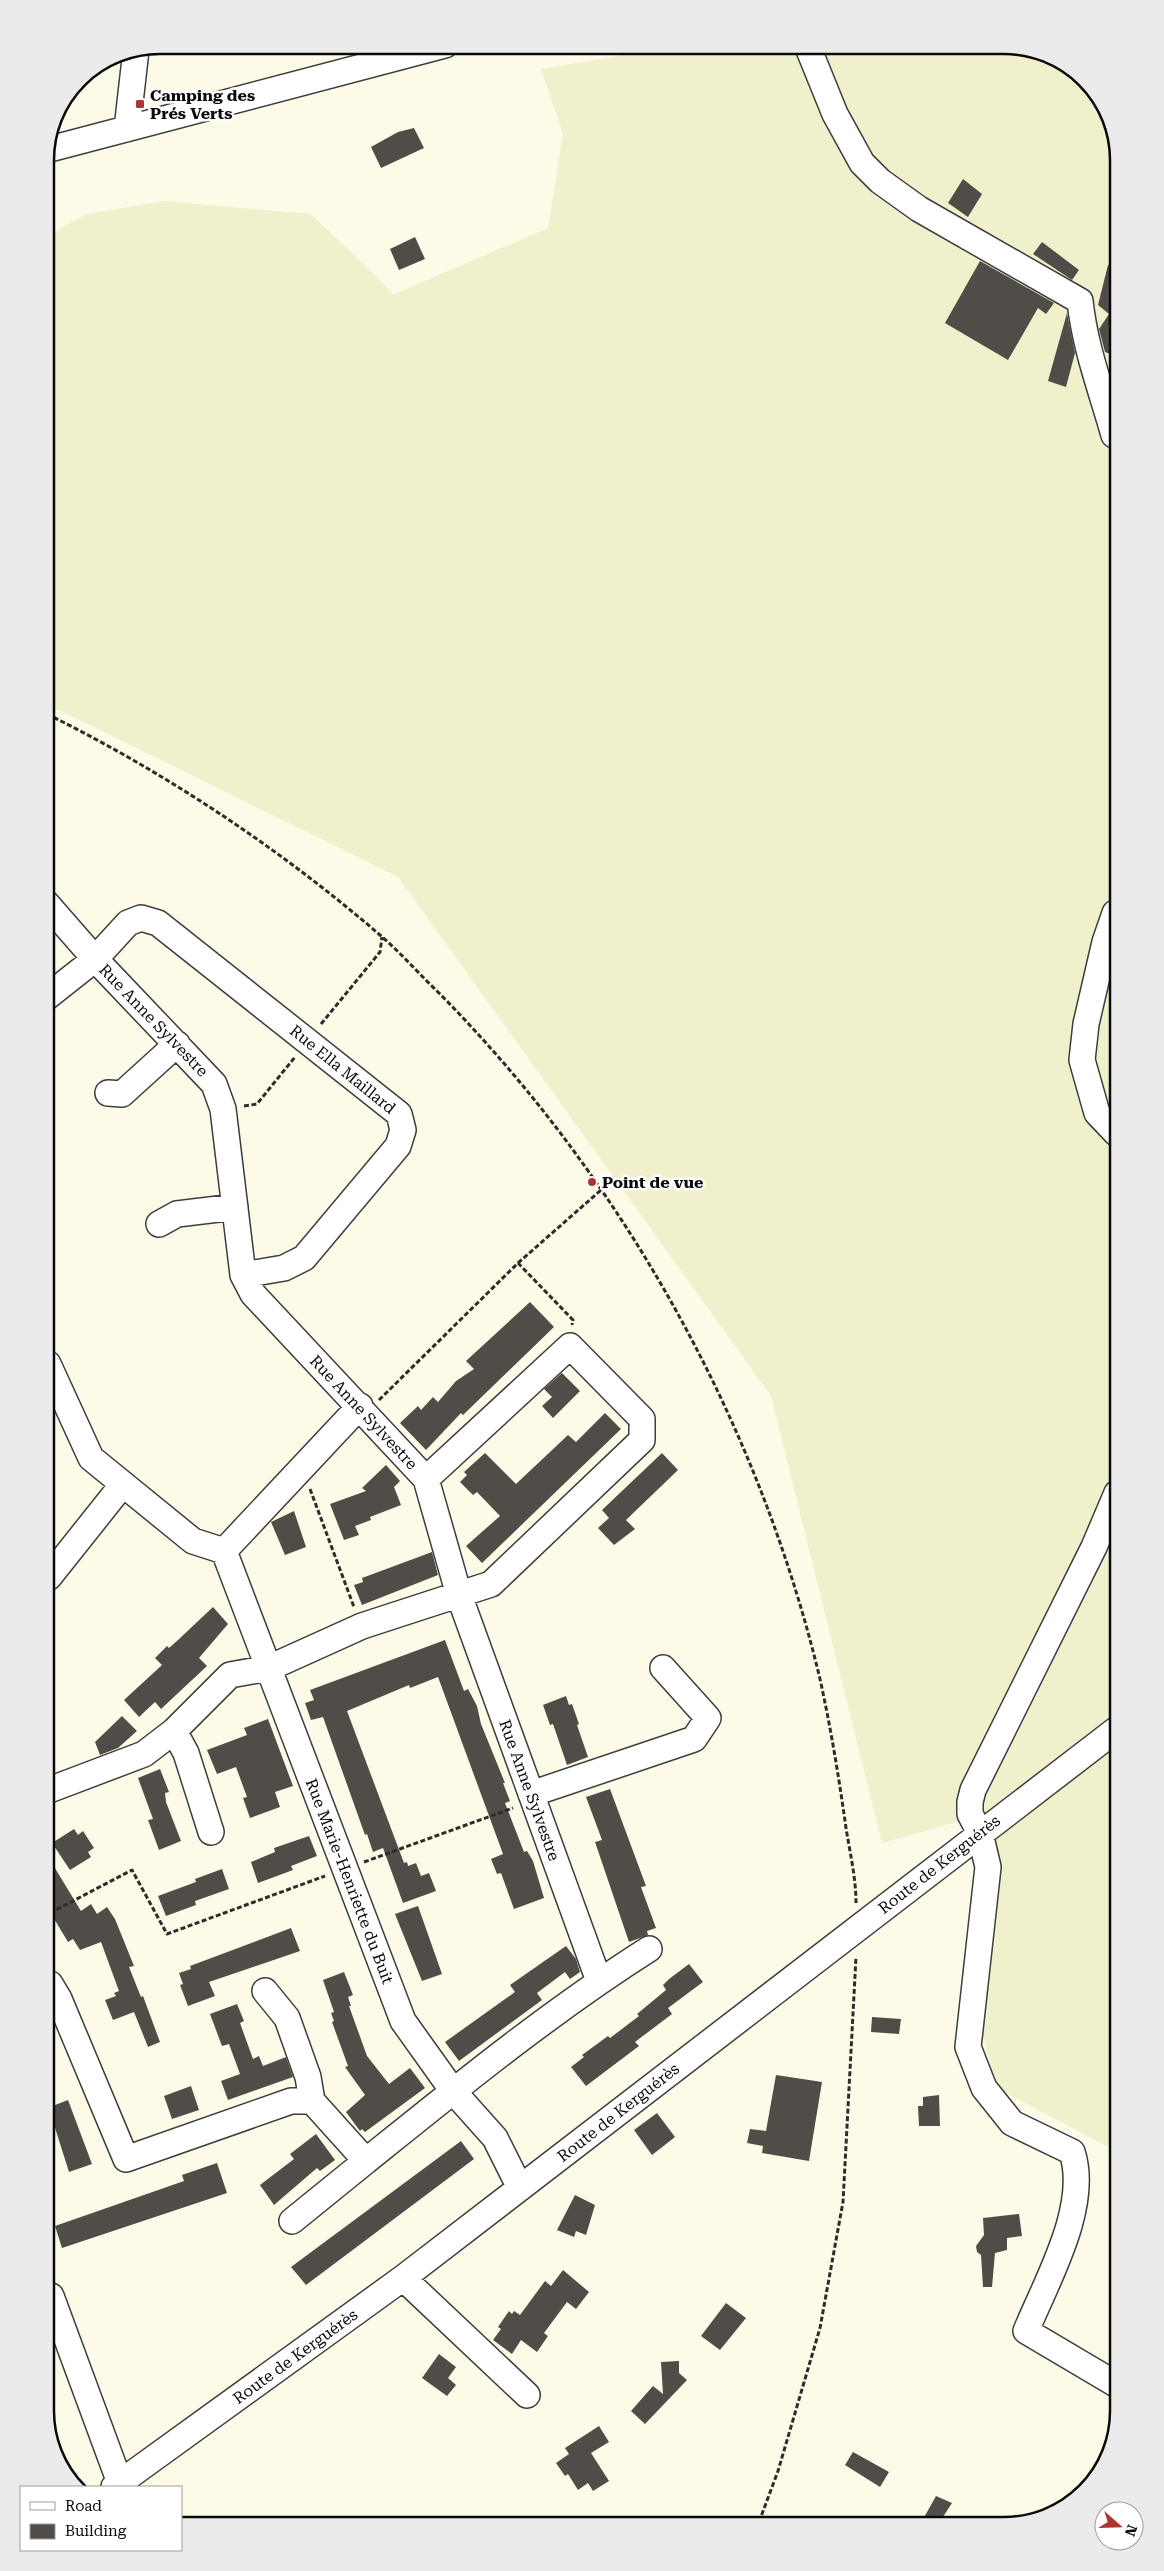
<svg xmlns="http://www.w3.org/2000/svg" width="1164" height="2571" font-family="'Roboto Serif',serif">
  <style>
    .farmland { fill: #f0f0cc }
    .building { fill: #514c47 }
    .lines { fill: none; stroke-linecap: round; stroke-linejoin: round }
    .minor-casing { stroke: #3d3d3d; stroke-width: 28 }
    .path { stroke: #2c2c2c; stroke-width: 3; stroke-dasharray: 5 2.5; stroke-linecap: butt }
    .minor { stroke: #fff; stroke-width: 25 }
    .poi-dot { fill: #ab3531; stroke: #fff; stroke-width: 2 }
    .labels { text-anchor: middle; stroke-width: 5; stroke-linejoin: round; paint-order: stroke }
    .poi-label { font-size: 16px; font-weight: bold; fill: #0a0a0a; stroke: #fff; text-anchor: start }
    .street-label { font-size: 16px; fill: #0a0a0a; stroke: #fff }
    .rim { fill: none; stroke: #0a0a0a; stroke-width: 2.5 }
  </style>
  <rect width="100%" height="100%" fill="#fdfbe8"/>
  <path class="farmland" d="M684,45h328l62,24 39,53 5,2030 -122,-64 -13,-52 17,-181 -40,-34 -78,22 -111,-447 -373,-519 -351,-173 -2,-467 42,-23 76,-13 148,13 83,80 154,-66 15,-94 -22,-65z"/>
  <path class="building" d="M414,128l10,20 -43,20 -10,-21 27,-15z
    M963,179l19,15 -14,23 -20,-14z
    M415,237l10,22 -26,11 -9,-21z
    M1042,242l37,28 -7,10 -39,-26z
    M980,261l74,42 -8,11 -8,-6 -30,52 -63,-37z
    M1108,265h5v81l-2,-1 2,2v8l-8,-3 -6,-23 10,-15 -11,-9z
    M1067,313l8,40 -9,34 -18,-6z
    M530,1302l24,25 -91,88 -2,-2 -35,37 -26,-27 18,-17 3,4 12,-13 5,5 18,-21 18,-12 -8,-8z
    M562,1373l18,18 -27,27 -11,-12 10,-9 -8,-8z
    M605,1413l16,16 -139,134 -16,-17 34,-30 -23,-24 -4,3 -13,-13 7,-7 -3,-3 21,-19 31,31 52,-49 8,7z
    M662,1453l16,17 -52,50 9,9 -21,16 -16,-17 11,-10 -7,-8z
    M386,1465l14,16 -6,6 7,18 -31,12 1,3 -16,6 4,9 -15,5 -14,-36 36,-13 -4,-3z
    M294,1511l12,36 -21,8 -14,-33z
    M432,1552l6,23 -76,30 -8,-20 9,-3 -1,-4z
    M213,1607l15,17 -29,34 8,8 -46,43 -6,-7 -16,15 -15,-17 38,-35 -7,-7 12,-12 2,2 9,-8z
    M445,1640l19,51 4,-2 9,17 4,18 24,59h-2l7,18 -5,2 19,49 3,-1 6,10 11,37 -30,11 -13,-36 -4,1 -6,-15 12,-5 -65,-177 -28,11 -1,-3 -62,26 57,152 3,-1 1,4 8,-3 5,13 8,-3 7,18 -33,12 -20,-55 -10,4 -6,-18 -2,1 -42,-118 -12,3 -6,-17 9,-3 -4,-10z
    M566,1696l3,9 3,-1 7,20 -2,1 11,32 -21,8 -14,-41 -3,1 -7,-20z
    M122,1716l15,15 -19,17 -18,7 -5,-13z
    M268,1719l25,67 -18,6 5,15 -30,11 -7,-20 4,-1 -11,-30 -19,7 -10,-24 40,-15 -3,-7z
    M160,1769l9,23 -4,1 1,9 15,39 -22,9 -11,-30 5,-1 -15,-41z
    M610,1789l36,97 -5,1 15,41 -9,3 1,4 -19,7 -34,-100 7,-2 -16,-43z
    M74,1829l4,6 5,-4 11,17 -6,4 3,5 -21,13 -18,-27z
    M309,1836l8,20 -26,10 2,4 -35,13 -7,-21 24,-10 -1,-4z
    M50,1860l31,51 10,-7 6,10 10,-7 8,12 19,47 -5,1 12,30 2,-1 17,46 -12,5 -14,-35 -21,8 -8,-20 11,-4 -2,-3 5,-2 -18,-49 -21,8 -7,-11 -5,3 -18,-30z
    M222,1869l7,20 -34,12 1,4 -30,11 -8,-20 38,-14 -1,-3z
    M418,1906l24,68 -20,7 -27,-67z
    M291,1928l9,23 -91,31 6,14 -27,10 -8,-21 3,-1 -4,-11 12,-4 -1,-3z
    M566,1946l10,13 4,13 -10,7 -5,-7 -28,21 5,7 -83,61 -14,-19 70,-50 -5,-7z
    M689,1964l14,18 -35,26 4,6 -37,28 4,4 -53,40 -15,-19 13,-10 -2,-2 26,-19 2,2 29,-22 -2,-2 29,-24 -3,-5 6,-6z
    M344,1972l9,23 -5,2 3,9h-2l18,50 22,28 21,-16 15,20 -60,44 -3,-3 -2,2 -14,-19 19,-17 -20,-28 3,-1 -16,-44 2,-1 -3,-8 3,-1 -11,-32z
    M237,2004l7,17 -4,2 13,36 6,-3 4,10 23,-9 7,20 -65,23 -7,-19 19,-7 -11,-30 -7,2 -12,-32z
    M872,2017l29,2 -2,15 -28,-2z
    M776,2075l46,7 -13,79 -47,-8 1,-7 -16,-3 3,-14 16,2z
    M191,2086l8,24 -27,9 -8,-23z
    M939,2095l1,31h-21l-1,-20h5v-9z
    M68,2100l24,64 -23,8 -19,-60v-5z
    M657,2113l18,24 -23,18 -18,-25z
    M316,2134l19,26 -15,11 -3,-3 -43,37 -14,-20 34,-26 -4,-5z
    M461,2141l13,18 -168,126 -15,-18z
    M217,2163l10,30 -165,55 -7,-22 129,-45 -2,-6z
    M575,2195l20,10 -9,30 -10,-4 -2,6 -17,-7z
    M1019,2214l3,22 -15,2v12l-12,3 -3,34h-9l-2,-32 -4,-3 -1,-6 8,-11 -1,-17z
    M563,2270l26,22 -13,17 -9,-7 -23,31 4,3 -11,16 -16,-12 -9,14 -19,-14 8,-11 -3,-2 11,-16 3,3 2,-3 6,4 25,-34 6,5z
    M726,2303l20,15 -26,32 -19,-14z
    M439,2354l17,13 -8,11 8,7 -9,11 -25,-18z
    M679,2361v12l8,7 -42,44 -14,-13 22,-25 10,8 -2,-32z
    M599,2426l10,16 -18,11 18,28 -16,10 -5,-8 -10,7 -10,-16 -3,2 -9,-13 13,-9 -4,-6z
    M853,2452l36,20 -9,15 -35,-22z
    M936,2496l16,7 -11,17 -19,1z"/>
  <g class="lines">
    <defs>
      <path id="minor" d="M807,45l28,69 27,49 18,18 39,28 161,92c5,47 21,88 34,134
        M127,129l9,-79
        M46,150l399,-105
        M47,904l48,55 119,125 9,25 20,166 10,19 173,185 33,116 140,386
        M1115,913l-10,29 -19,82 -4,36 15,53 19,20
        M47,997l48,-38 33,-36 13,-5 17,5 241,191 4,16 -5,16 -94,112 -20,10 -41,7
        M108,1093l14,1 55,-50
        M159,1224l18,-10 58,-7
        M48,1364l43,94 102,83 31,10
        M360,1406l-136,145 179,470 50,70 42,47 25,50
        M1117,1493l-23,54 -121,243 -3,12v12l10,19 8,34 -20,180 16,41 28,35 60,29c18,54 -25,128 -46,179l93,55
        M49,1577l74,-93
        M174,1731l12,22 25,79
        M49,1790l95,-36 30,-23 56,-56 39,-7 93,-42 129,-42 151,-144v-21l-72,-73 -144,133
        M531,1794l163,-55 14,-21 -45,-50
        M50,1984l9,15 67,160 165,-58h21l54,60c92,-74 184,-149 283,-212
        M265,1991l22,27 21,59 4,24
        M292,2221l74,-60
        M403,2278l124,117
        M51,2296l69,187
        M114,2487l289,-209 714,-549"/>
    </defs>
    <use href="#minor" class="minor-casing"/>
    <path class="path" d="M47,714c119,59 232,134 333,221 21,18 39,39 59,58 185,187 320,431 381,686 11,50 19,99 26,149 4,25 10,50 10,75
      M321,1024l59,-72 2,-15
      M244,1106l13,-2 38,-47
      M518,1263l83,-73
      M379,1400l139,-137 55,57 -1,5
      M310,1489l44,118
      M364,1862l149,-54
      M50,1913l82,-43 35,64 158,-58
      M759,2522l19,-51 42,-143 23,-126 13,-245"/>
    <use href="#minor" class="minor"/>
  </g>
  <g class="poi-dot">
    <rect x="135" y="99" width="10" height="10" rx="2.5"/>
    <circle cx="592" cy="1182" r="5"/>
  </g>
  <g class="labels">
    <g class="poi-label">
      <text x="150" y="101">Camping des<tspan x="150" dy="18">Prés Verts</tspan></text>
      <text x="602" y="1188">Point de vue</text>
    </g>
    <g class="street-label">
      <text transform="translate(154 1020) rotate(46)" y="6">Rue Anne Sylvestre</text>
      <text transform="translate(343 1069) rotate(39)" y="6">Rue Ella Maillard</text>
      <text transform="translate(364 1412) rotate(47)" y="6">Rue Anne Sylvestre</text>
      <text transform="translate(530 1790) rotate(70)" y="6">Rue Anne Sylvestre</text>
      <text transform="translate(939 1864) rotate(-38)" y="6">Route de Kerguérès</text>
      <text transform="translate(350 1881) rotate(69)" y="6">Rue Marie-Henriette du Buit</text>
      <text transform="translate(618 2112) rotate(-38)" y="6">Route de Kerguérès</text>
      <text transform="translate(295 2356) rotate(-36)" y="6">Route de Kerguérès</text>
    </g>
  </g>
  <path d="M0 0H1164V2571H0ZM160 54H1004A106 106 0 0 1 1110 160V2411A106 106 0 0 1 1004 2517H160A106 106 0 0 1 54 2411V160A106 106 0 0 1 160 54Z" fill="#ebebeb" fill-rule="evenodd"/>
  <path class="rim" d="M160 54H1004A106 106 0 0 1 1110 160V2411A106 106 0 0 1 1004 2517H160A106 106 0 0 1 54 2411V160A106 106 0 0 1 160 54Z"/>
  <rect x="20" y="2486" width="162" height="65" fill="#ffffff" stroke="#9d9d9d"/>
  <rect x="30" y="2502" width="25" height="8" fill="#ffffff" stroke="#9d9d9d"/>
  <text x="65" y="2511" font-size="15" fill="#0a0a0a">Road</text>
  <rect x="30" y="2524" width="25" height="15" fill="#514c47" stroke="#9d9d9d"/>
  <text x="65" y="2536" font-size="15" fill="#0a0a0a">Building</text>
  <g transform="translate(1119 2526) rotate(110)"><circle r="24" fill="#ffffff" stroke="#9d9d9d"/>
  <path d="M0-4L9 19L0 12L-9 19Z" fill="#ab3531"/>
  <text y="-8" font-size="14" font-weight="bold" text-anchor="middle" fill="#0a0a0a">N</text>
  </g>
</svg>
